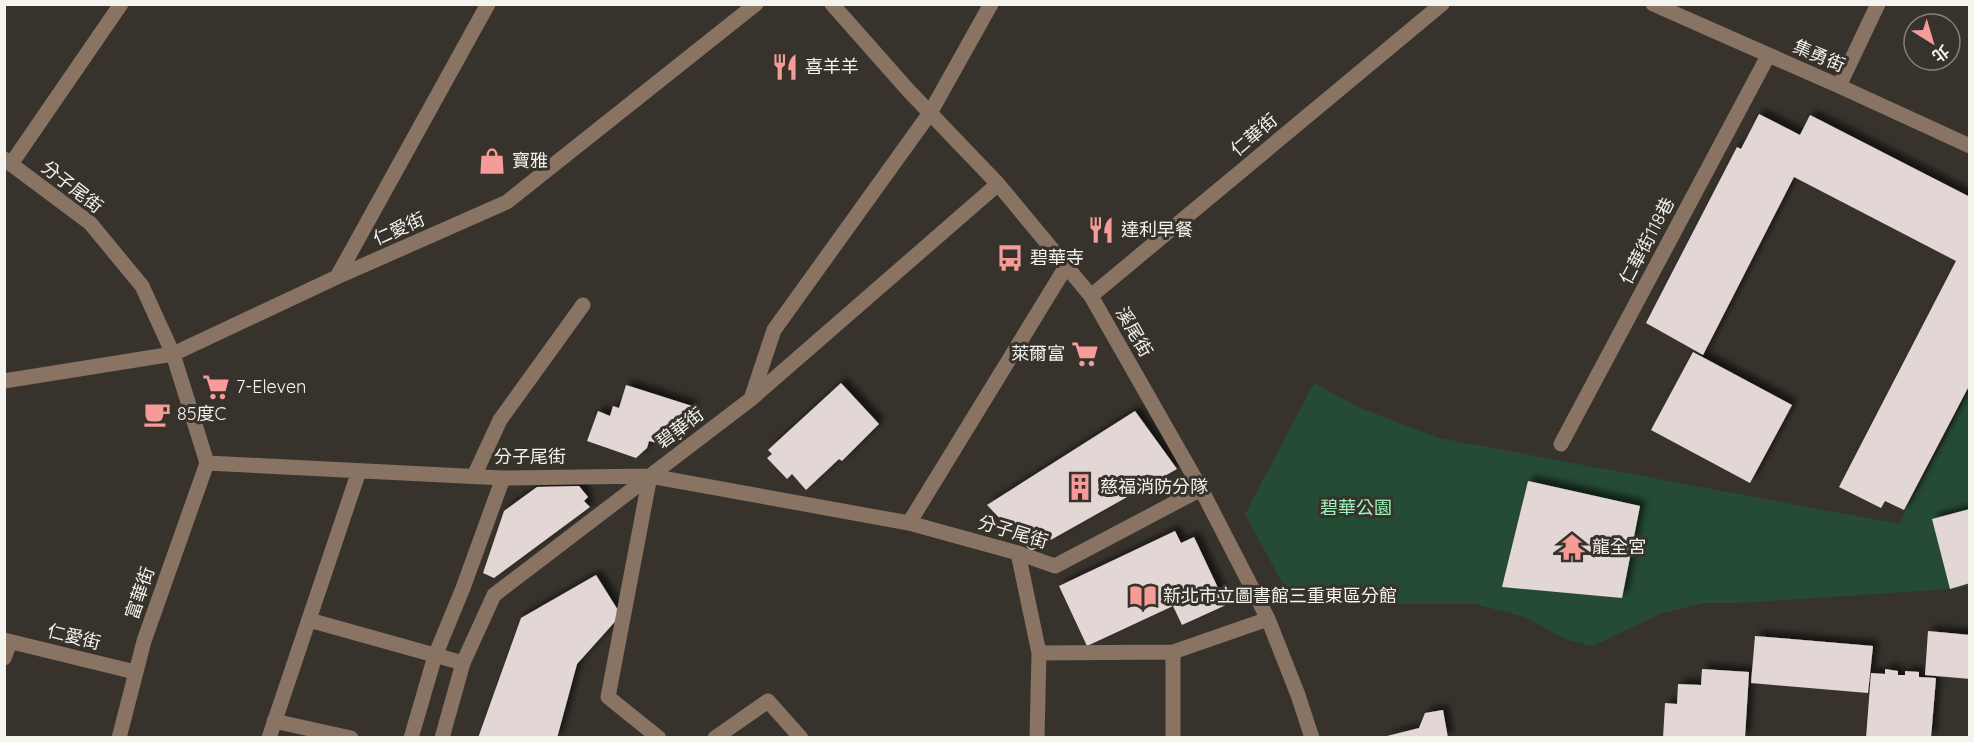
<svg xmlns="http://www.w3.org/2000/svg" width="1974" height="742" font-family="Quicksand,'Noto Sans TC',sans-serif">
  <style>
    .green { fill: #254b34 }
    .building { fill: #e2d7d4; filter: url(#shadow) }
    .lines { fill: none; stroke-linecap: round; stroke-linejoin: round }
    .minor { stroke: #897363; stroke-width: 15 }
    .labels { text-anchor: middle; stroke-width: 6; stroke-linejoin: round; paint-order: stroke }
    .street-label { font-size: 18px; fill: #f5f3ee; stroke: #37332c }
    .poi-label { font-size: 18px; fill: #f5f3ee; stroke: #37332c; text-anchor: start }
    .park-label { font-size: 18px; fill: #9ef3bc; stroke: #37332c }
  </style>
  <defs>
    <filter id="shadow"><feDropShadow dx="5.5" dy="-5.5" stdDeviation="3" flood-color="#0009"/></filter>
  </defs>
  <rect width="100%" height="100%" fill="#37332c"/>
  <path class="green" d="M1314,383l46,25 79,30 460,86 70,-133v195l-19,3 -209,14h-37l-42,10 -69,33 -26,-6 -42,-23 -51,-13 -181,-1 -48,-89z"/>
  <path class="building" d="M1759,114l41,21 10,-20 160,82v66l-2,3 2,1v117l-66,126 -19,-9 -4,7 -42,-21 117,-226 -162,-84 -91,178 -57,-32 91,-176 4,2z
    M1693,352l99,53 -42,78 -99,-53z
    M841,383l38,41 -37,37 -3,-2 -33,31 -14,-16 -5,5 -20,-21 5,-4 -4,-4z
    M626,385l66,21 -11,34 -8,-2 -3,8 -21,-5 -2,7 -11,10 -49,-17 11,-30 12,5 3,-10 6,2z
    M1135,411l42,58 -146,82 -44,-46z
    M1528,481l112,25 -18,92 -120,-11z
    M579,486l9,11 -4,4 6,6 -96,71 -11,-5 21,-62 33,-24z
    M1970,509v74l-20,6 -18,-70z
    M1175,531l6,12 13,-6 32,68 -44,20 -9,-19 -86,40 -28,-60z
    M596,575l25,40 -44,49 -20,74h-79l43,-120z
    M1928,631l42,4v44l-45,-4z
    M1755,636l118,10 -5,47 -117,-10z
    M1702,669l47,3 -4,66h-82l2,-35 12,1 1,-20 23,1z
    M1885,669l13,2v4h7v-4l14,1v5l17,1 -5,60h-65l5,-65 14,1z
    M1443,710l5,28h-69l40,-10 6,-15z"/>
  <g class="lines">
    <path class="minor" d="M832,4l76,86 90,94 93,112 110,193 67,130 30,76 14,43
      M1653,4l186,82 131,60
      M1839,86l39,-82
      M4,159l86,64 52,63 31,68 34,109
      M11,164l110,-160
      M337,277l151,-273
      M1091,296l351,-292
      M4,381l169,-27 164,-77 170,-75 249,-198
      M751,399l23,-69 156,-217 61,-109
      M1561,444l207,-388
      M207,463l296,15 147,-2 259,47 109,30 37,13 146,-77
      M474,476l26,-56 83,-115
      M650,476l-42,221 51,41
      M909,523l158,-258
      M1018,553l21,100 -2,85
      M309,620l154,43
      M4,640l131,32
      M1173,652v86
      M1039,653l134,-1 95,-33
      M4,658l6,-16
      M274,721l77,17
      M119,738l25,-97 63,-178
      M269,738l90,-267
      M411,738l24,-82 28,-68 40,-110
      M442,738l21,-75 31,-68 257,-196 247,-215
      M715,738l53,-37 33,37"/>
  </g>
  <defs>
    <symbol id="restaurant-bare" viewBox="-9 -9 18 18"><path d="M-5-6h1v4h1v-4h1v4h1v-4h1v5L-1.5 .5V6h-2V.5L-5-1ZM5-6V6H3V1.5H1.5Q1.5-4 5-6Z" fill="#f59b98" stroke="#37332c" stroke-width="2.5" paint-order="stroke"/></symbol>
    <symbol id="shop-bare" viewBox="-9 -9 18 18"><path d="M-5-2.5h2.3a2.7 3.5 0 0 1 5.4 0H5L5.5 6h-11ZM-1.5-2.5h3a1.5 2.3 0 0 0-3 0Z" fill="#f59b98" stroke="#37332c" stroke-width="2.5" paint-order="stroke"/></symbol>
    <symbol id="bus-bare" viewBox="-9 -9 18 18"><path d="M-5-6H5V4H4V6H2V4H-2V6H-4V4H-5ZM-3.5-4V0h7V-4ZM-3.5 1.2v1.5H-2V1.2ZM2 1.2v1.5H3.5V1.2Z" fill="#f59b98" stroke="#37332c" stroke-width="2.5" paint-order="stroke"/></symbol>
    <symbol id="supermarket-bare" viewBox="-9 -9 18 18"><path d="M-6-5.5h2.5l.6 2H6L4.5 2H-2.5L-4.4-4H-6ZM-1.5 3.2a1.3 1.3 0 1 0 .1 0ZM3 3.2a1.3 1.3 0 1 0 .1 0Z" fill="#f59b98" stroke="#37332c" stroke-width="2.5" paint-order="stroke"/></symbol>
    <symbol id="cafe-bare" viewBox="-9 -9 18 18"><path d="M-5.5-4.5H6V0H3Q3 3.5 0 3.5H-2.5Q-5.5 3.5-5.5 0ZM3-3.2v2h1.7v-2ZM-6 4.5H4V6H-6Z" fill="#f59b98" stroke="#37332c" stroke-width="2.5" paint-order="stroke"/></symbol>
    <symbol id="building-bare" viewBox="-9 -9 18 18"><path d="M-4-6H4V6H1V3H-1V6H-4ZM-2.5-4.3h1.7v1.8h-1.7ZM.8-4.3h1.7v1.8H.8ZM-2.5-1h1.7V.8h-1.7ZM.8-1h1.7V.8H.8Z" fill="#f59b98" stroke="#37332c" stroke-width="2.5" paint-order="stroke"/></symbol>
    <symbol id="temple-bare" viewBox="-9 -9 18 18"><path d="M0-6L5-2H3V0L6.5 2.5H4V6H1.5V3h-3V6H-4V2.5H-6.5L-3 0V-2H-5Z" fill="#f59b98" stroke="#37332c" stroke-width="2.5" paint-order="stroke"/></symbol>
    <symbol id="library-bare" viewBox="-9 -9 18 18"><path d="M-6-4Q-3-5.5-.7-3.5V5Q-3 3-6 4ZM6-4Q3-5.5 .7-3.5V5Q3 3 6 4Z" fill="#f59b98" stroke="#37332c" stroke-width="2.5" paint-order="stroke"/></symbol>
  </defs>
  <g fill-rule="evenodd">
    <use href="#restaurant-bare" x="766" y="48" width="38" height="38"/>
    <use href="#shop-bare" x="473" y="142" width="38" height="38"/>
    <use href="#restaurant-bare" x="1082" y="211" width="38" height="38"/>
    <use href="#bus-bare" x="991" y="239" width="38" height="38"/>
    <use href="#supermarket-bare" x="1066" y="335" width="38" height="38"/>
    <use href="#supermarket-bare" x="197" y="368" width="38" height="38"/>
    <use href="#cafe-bare" x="138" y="395" width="38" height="38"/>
    <use href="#building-bare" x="1061" y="468" width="38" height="38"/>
    <use href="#temple-bare" x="1553" y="528" width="38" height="38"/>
    <use href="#library-bare" x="1124" y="577" width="38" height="38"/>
  </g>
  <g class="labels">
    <g class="street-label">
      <text transform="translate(1819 56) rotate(23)" y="6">集勇街</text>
      <text transform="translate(1254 135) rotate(-40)" y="6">仁華街</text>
      <text transform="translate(72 187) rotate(38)" y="6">分子尾街</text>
      <text transform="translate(399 229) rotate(-24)" y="6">仁愛街</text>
      <text transform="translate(1647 241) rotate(-62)" y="6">仁華街118巷</text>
      <text transform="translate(1134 332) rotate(60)" y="6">溪尾街</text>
      <text transform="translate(680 428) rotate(-37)" y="6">碧華街</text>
      <text x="530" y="463">分子尾街</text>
      <text transform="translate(1013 532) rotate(17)" y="6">分子尾街</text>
      <text transform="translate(140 593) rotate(-71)" y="6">富華街</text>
      <text transform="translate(74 637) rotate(14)" y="6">仁愛街</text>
    </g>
    <g class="poi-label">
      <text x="805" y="73">喜羊羊</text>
      <text x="512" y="167">寶雅</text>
      <text x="1121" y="236">達利早餐</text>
      <text x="1030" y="264">碧華寺</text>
      <text x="1065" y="360" text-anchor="end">萊爾富</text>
      <text x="236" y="393">7-Eleven</text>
      <text x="177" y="420">85度C</text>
      <text x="1100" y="493">慈福消防分隊</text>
      <text x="1592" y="553">龍全宮</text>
      <text x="1163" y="602">新北市立圖書館三重東區分館</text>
    </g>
    <g class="park-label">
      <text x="1356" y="514">碧華公園</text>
    </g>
  </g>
  <rect width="1974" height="742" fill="none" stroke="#f5f3ee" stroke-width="12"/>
  <g transform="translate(1932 42) rotate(143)"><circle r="28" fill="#37332c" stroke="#83807a" stroke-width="1.5"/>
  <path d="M0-4.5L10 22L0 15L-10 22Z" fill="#f59b98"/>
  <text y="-9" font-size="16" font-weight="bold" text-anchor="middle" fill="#f5f3ee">北</text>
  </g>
</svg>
